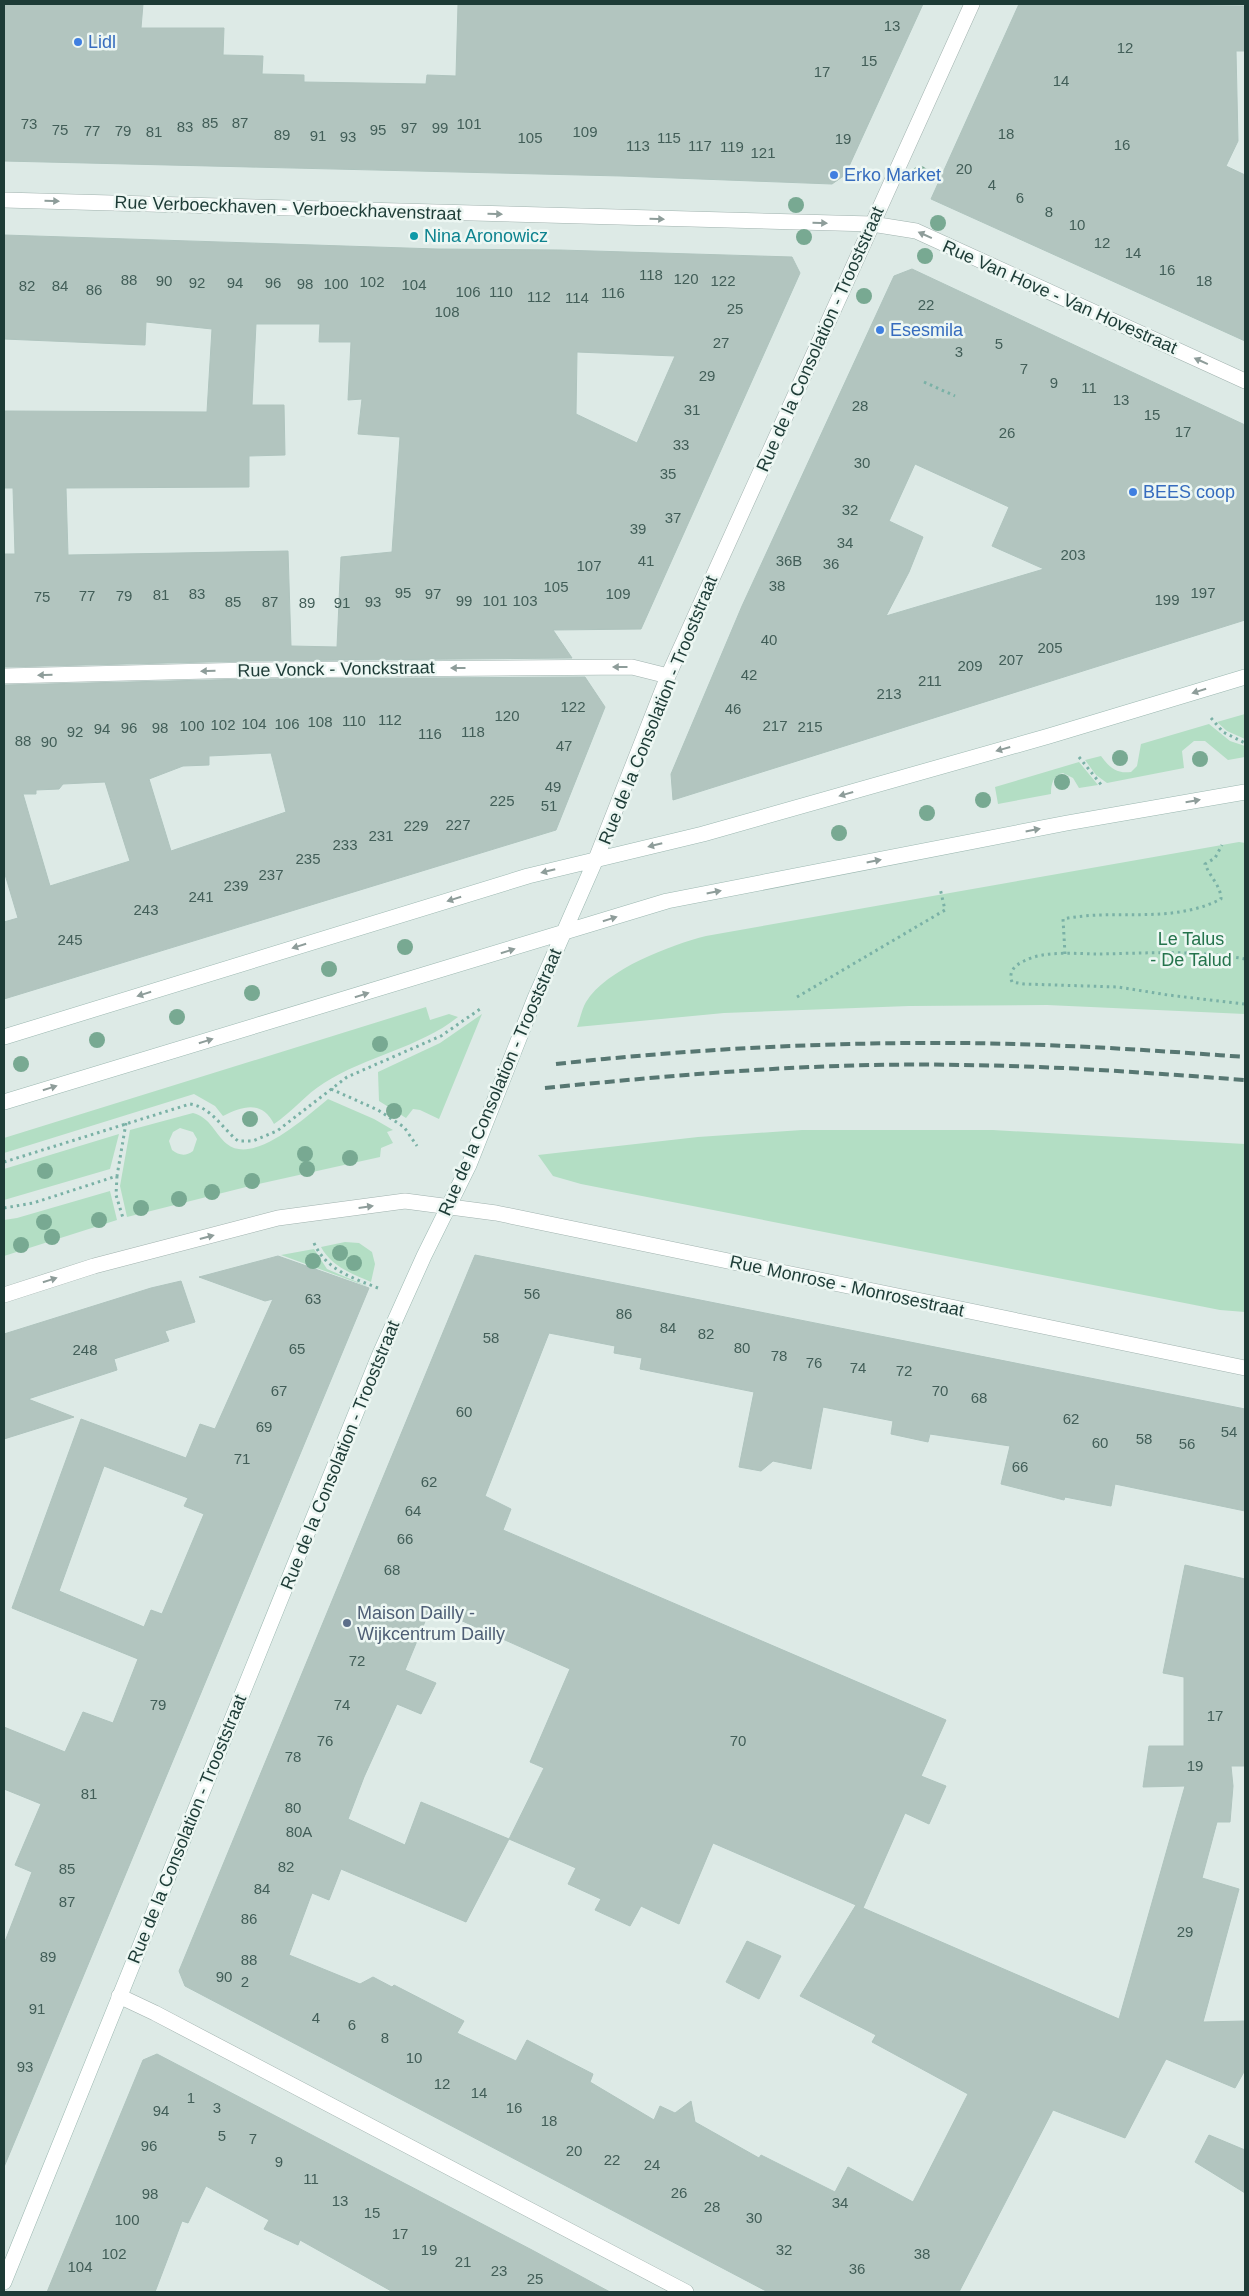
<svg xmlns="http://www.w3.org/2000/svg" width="1249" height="2296" font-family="Arial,sans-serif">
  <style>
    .green { fill: #b3dec4; fill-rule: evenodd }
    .building { fill: #b2c5bf; stroke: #afc4be; fill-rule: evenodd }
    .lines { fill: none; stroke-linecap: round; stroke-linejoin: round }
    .street-casing { stroke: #a0b2ae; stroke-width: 16 }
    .secondary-casing { stroke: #9bb7b0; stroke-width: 16 }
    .path { stroke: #7ab1a6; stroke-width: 3; stroke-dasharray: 2.5 4; stroke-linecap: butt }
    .street { stroke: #fff; stroke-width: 15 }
    .secondary { stroke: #fff; stroke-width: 15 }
    .rail { stroke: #577772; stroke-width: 4; stroke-dasharray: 10 5; stroke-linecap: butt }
    .tree { fill: #78a992 }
    .oneway { fill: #8e9d9a }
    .shop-dot { fill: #3f7fe0; stroke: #edf7f3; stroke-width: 2 }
    .culture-dot { fill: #0f9aa8; stroke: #edf7f3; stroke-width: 2 }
    .service-dot { fill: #5c6f8a; stroke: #edf7f3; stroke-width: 2 }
    .labels { text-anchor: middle; stroke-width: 5; stroke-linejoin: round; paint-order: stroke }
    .number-label { font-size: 15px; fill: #425e58 }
    .shop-label { font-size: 18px; fill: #366cbe; stroke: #edf7f3; text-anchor: start }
    .street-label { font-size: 18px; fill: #1d3b36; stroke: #edf7f3 }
    .culture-label { font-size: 18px; fill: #0d838f; stroke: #edf7f3; text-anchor: start }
    .park-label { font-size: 18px; fill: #25744d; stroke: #edf7f3 }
    .service-label { font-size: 18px; fill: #4e5e75; stroke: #edf7f3; text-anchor: start }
  </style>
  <rect width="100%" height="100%" fill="#ddeae6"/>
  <path class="green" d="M1245,714v25l-18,-8 -10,-9z
    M1209,724l21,17 15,5v11l-17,3 -23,-19h-11l-12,10 2,17 -77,15 -11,-8 -11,-15 16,-4c8,11 15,18 30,16l6,-6 4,-22z
    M1079,762l19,23 -19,3 -6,-10 -10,-5c-10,2 -12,11 -12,21l-53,10 -3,-17z
    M1239,842l6,1v171l-198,-9 -138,1 -185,7 -147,14c3,-8 5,-18 9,-25 20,-33 85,-57 120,-66z
    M426,1007l4,13 19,-6 9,3c-39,31 -92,39 -134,66 -18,11 -32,29 -50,41 -12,-24 -31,-18 -51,-8l-8,-10 -21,-12 -190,59v-15z
    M482,1014l-43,105 -19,-9 -7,-1 -7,9 -27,-17 -1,-29 62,-29z
    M328,1099l46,20 19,11 -6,2 6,11 -12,5 -1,9 -126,28 -127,32 -7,-31 10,-56 63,-17c18,5 21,20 34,31 27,22 81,-29 101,-45zM180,1128l13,4 4,7 -4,12c-8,6 -14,4 -21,-1l-3,-9 4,-9z
    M802,1130h191l252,14v168l-25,-2 -639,-126 -28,-8 -15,-21 160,-18z
    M119,1134l-9,35 -106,31v-31z
    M110,1191l7,29 -113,36v-36l13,-2z
    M345,1242l14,1 13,9 3,12 -4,18c-20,-9 -39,-15 -50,-35z
    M314,1249l13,20 42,18 -88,-32z"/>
  <path class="building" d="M4,4h139l-2,24h83l-1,27 40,1 -1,18 42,1v7l122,2 1,-9 29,1 2,-72h465l-78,171 -13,9 -211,-8 -617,-15z
    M1019,4l226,2v45h-9l2,90 -12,25 19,9v166l-314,-142z
    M4,235l433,14 123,1 232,7 8,16 -159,356 -88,1 19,28 -322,3 -246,6v-113h11l-2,-66h-9v-77l203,1 5,-83 -66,-7 -1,23 -141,-6zM256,324h64l-1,18h32l-3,58 14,-1 -4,35 42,3 -8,115 -51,5 -4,90 -46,-1 -3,-95 -220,4 -2,-67 183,-1v-31l36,-1 -1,-50h-32zM577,352l98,4 -38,87 -61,-29z
    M912,269l333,156v195l-572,180 -2,-26 71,-168 152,-330zM915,464l94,43 -17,39 52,23 -158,47 23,-44 14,-35 -34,-16z
    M585,677l20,30 -49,123 -552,169v-77l14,-4 -14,-47v-186l246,-6zM271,753l15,59 -115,39 -22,-72 34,-13 26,-1v-9zM105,782l25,79 -80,25 -27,-92h13v-4l23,-1 4,-5z
    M475,1255l770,154v102l-130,-27 -4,22 -46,-9 -1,3 -63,-16 9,-38 -80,-12 -2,8 -37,-8 2,-13 -70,-14 -12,62 -38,-8 -12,10 -22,-4 15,-75 -114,-23 2,-11 -28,-5 1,-7 -66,-13 -64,163 26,13 -8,21 443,190 -25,56 25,10 -17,38 -24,-11 -42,95 256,111 66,-233 -42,1 6,-41h35v-69l-21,-4 22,-108 60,14v187h-14l2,20 -3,36h-13l-15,56 37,11 -36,133 42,-1v49l-10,18 -69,-29 -41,79 -72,-28 -94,182h-191l-583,-306 -6,-15zM431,1607l139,62 -40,93 14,6 -35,71 -88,-37 -16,43 -57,-26 16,-42 33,-73 24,10 15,-31 -31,-13zM509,1839l67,29 -8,16 33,15 -6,11 35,16 11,-20 38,18 34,-81 143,62 -56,91 76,39 -4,7 96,52 -55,108 -65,-35 -13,25 -74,-37 -2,3 -64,-36 -4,-21 -16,12 -15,-7 -6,14 -64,-38 3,-8 -66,-34 -11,21 -59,-28 7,-12 -70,-36 -2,2 -19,-10 -13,7 -71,-29 23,-62 17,7 12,-31 125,53z
    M278,1256l91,32 -365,879v-223l28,-72 -17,-7 26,-61 -37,-15v-62l61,25 18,-40 30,11 25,-64 -126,-51 69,-189 105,39 14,-34 15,5 58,-130 -8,2 -66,-24zM104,1466l84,32 -4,8 20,8 -42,100 -11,-4 -7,17 -85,-36z
    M181,1281l14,41 -30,9 4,10 -55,18 3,11 -89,29 46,18 -70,22v-105l147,-46z
    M747,1941l34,15 -22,43 -33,-17z
    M157,2054l375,196 78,42h-217l-93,-52 -2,5 -34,-16 5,-9 -63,-34 -18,37 -6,-2 -27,71h-108l96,-232z
    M1209,2135l36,15v43l-50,-31z"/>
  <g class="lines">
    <defs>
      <path id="street" d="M4,200l868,24 44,7 329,150
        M4,676l246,-6 382,-3 36,9
        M596,859l72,-183 304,-672
        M4,1295l90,-29 184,-48 127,-17 91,12 749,155
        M119,1996l36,17 531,279"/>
      <path id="secondary" d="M4,1037l524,-161 175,-42 346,-98 196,-59
        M4,1102l663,-201 400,-78 178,-31
        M4,2282l375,-926 45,-100 45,-91 66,-167 61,-139"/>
    </defs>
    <use href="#street" class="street-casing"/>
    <use href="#secondary" class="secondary-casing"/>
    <path class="path" d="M924,382l31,14
      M1211,718l12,14 22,11
      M1079,757l24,30
      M1065,954l-2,-35c55,-11 106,6 158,-20 0,-13 -11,-22 -16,-35l10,-6 7,-13
      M1245,959c-47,-9 -97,-6 -145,-5 -24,0 -55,-4 -76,7 -9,4 -16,11 -12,21l12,2 94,3 50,8 77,9
      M797,997l148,-87 -5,-22
      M331,1089l47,21 26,17 13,19
      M4,1162l186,-58c21,3 32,24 48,37h15l24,-10 70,-54 94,-41 42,-29
      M117,1176l-1,19 7,23
      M4,1208l29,-5 84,-27 9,-53
      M314,1243c12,27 39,35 64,45"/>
    <use href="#street" class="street"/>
    <use href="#secondary" class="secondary"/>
    <path class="rail" d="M556,1064c135,-15 271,-22 406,-21 95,1 189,7 283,14
      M545,1088c139,-14 278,-26 418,-23 94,1 188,8 282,15"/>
  </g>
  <g class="tree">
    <circle cx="920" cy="174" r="8"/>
    <circle cx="796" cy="205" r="8"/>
    <circle cx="938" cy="223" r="8"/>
    <circle cx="804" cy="237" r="8"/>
    <circle cx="925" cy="256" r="8"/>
    <circle cx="864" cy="296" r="8"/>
    <circle cx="1120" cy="758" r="8"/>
    <circle cx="1200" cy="759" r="8"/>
    <circle cx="1062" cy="782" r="8"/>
    <circle cx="983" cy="800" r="8"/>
    <circle cx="927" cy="813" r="8"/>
    <circle cx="839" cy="833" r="8"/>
    <circle cx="405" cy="947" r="8"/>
    <circle cx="329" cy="969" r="8"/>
    <circle cx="252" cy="993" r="8"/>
    <circle cx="177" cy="1017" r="8"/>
    <circle cx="97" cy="1040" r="8"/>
    <circle cx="380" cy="1044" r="8"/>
    <circle cx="21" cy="1064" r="8"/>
    <circle cx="394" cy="1111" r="8"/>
    <circle cx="250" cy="1119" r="8"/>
    <circle cx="305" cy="1154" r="8"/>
    <circle cx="350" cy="1158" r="8"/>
    <circle cx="307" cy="1169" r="8"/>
    <circle cx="45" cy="1171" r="8"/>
    <circle cx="252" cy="1181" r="8"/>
    <circle cx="212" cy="1192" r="8"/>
    <circle cx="179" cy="1199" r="8"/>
    <circle cx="141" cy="1208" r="8"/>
    <circle cx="99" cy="1220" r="8"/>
    <circle cx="44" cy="1222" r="8"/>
    <circle cx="52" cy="1237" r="8"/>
    <circle cx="21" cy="1245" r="8"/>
    <circle cx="340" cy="1253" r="8"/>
    <circle cx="313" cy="1261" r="8"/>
    <circle cx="354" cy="1263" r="8"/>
  </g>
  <defs><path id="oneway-solid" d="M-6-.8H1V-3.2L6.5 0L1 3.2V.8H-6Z" transform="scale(1.25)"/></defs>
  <g class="oneway">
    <use href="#oneway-solid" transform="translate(52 201) rotate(2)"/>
    <use href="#oneway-solid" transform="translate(495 214) rotate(2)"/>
    <use href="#oneway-solid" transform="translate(657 219) rotate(2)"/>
    <use href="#oneway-solid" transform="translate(820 223) rotate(2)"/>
    <use href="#oneway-solid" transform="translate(925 235) rotate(-156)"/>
    <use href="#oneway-solid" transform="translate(1201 361) rotate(-156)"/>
    <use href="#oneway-solid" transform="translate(620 667) rotate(180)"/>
    <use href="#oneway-solid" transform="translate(458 668) rotate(180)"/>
    <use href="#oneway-solid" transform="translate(208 671) rotate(179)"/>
    <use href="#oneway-solid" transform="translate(45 675) rotate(179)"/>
    <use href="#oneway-solid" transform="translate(1199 691) rotate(163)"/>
    <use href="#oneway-solid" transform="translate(1003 749) rotate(164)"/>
    <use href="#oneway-solid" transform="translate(846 794) rotate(164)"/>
    <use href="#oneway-solid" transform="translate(1193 801) rotate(-10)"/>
    <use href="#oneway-solid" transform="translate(1033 830) rotate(-11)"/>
    <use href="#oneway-solid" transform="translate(655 845) rotate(166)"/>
    <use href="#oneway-solid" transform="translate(874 861) rotate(-11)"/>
    <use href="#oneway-solid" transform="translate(548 871) rotate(166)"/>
    <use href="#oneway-solid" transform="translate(714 892) rotate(-11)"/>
    <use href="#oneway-solid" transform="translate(454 899) rotate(163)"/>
    <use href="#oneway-solid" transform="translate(610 919) rotate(-17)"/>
    <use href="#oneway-solid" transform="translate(299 946) rotate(163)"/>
    <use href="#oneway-solid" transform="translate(508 951) rotate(-17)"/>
    <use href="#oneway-solid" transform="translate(144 994) rotate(163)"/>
    <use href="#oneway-solid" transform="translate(362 995) rotate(-17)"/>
    <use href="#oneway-solid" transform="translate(206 1041) rotate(-17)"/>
    <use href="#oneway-solid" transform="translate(50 1088) rotate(-17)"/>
    <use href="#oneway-solid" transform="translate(366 1207) rotate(-8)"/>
    <use href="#oneway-solid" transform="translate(207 1237) rotate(-15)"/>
    <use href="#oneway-solid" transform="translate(50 1280) rotate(-18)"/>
  </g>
  <g class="shop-dot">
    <circle cx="78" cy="42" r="5"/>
    <circle cx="834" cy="175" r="5"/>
    <circle cx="880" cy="330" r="5"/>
    <circle cx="1133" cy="492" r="5"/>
  </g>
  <circle class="culture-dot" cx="414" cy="236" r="5"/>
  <circle class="service-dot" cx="347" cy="1623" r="5"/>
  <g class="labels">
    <g class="number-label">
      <text x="892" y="31">13</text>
      <text x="1125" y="53">12</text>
      <text x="869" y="66">15</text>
      <text x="822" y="77">17</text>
      <text x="1061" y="86">14</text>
      <text x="210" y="128">85</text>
      <text x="240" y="128">87</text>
      <text x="29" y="129">73</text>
      <text x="469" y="129">101</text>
      <text x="185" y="132">83</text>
      <text x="409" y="133">97</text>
      <text x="440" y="133">99</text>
      <text x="60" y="135">75</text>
      <text x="378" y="135">95</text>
      <text x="92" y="136">77</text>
      <text x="123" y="136">79</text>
      <text x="154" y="137">81</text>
      <text x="585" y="137">109</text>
      <text x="1006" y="139">18</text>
      <text x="282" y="140">89</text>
      <text x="318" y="141">91</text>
      <text x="348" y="142">93</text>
      <text x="530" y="143">105</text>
      <text x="669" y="143">115</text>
      <text x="843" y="144">19</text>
      <text x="1122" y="150">16</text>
      <text x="638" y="151">113</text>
      <text x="700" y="151">117</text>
      <text x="732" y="152">119</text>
      <text x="763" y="158">121</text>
      <text x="964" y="174">20</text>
      <text x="992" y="190">4</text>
      <text x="1020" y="203">6</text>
      <text x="1049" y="217">8</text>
      <text x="1077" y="230">10</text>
      <text x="1102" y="248">12</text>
      <text x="1133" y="258">14</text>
      <text x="1167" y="275">16</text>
      <text x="651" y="280">118</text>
      <text x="686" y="284">120</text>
      <text x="129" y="285">88</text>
      <text x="164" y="286">90</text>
      <text x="723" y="286">122</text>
      <text x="1204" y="286">18</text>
      <text x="372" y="287">102</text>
      <text x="197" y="288">92</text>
      <text x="235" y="288">94</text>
      <text x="273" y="288">96</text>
      <text x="305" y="289">98</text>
      <text x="336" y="289">100</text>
      <text x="414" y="290">104</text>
      <text x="27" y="291">82</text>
      <text x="60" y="291">84</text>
      <text x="94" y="295">86</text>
      <text x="468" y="297">106</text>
      <text x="501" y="297">110</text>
      <text x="613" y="298">116</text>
      <text x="539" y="302">112</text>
      <text x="577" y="303">114</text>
      <text x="926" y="310">22</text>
      <text x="735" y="314">25</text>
      <text x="447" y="317">108</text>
      <text x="721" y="348">27</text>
      <text x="999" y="349">5</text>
      <text x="959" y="357">3</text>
      <text x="1024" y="374">7</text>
      <text x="707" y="381">29</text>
      <text x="1054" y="388">9</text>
      <text x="1089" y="393">11</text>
      <text x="1121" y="405">13</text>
      <text x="860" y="411">28</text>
      <text x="692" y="415">31</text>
      <text x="1152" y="420">15</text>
      <text x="1183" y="437">17</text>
      <text x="1007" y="438">26</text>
      <text x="681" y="450">33</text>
      <text x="862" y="468">30</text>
      <text x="668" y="479">35</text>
      <text x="850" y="515">32</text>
      <text x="673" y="523">37</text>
      <text x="638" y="534">39</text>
      <text x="845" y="548">34</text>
      <text x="1073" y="560">203</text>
      <text x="646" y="566">41</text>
      <text x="789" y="566">36B</text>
      <text x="831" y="569">36</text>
      <text x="589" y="571">107</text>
      <text x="777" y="591">38</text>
      <text x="556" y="592">105</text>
      <text x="403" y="598">95</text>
      <text x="1203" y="598">197</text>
      <text x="197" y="599">83</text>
      <text x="433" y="599">97</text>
      <text x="618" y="599">109</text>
      <text x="161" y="600">81</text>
      <text x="87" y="601">77</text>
      <text x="124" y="601">79</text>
      <text x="42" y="602">75</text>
      <text x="1167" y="605">199</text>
      <text x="464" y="606">99</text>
      <text x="495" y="606">101</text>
      <text x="525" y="606">103</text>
      <text x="233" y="607">85</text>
      <text x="270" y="607">87</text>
      <text x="373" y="607">93</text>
      <text x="307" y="608">89</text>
      <text x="342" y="608">91</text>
      <text x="769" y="645">40</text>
      <text x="1050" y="653">205</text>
      <text x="1011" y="665">207</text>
      <text x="970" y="671">209</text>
      <text x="749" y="680">42</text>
      <text x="930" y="686">211</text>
      <text x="889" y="699">213</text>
      <text x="573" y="712">122</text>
      <text x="733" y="714">46</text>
      <text x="507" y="721">120</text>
      <text x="390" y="725">112</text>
      <text x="354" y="726">110</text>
      <text x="320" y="727">108</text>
      <text x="254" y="729">104</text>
      <text x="287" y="729">106</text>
      <text x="223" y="730">102</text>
      <text x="192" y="731">100</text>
      <text x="775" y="731">217</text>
      <text x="810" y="732">215</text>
      <text x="129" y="733">96</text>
      <text x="160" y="733">98</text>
      <text x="102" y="734">94</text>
      <text x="75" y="737">92</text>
      <text x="473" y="737">118</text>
      <text x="430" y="739">116</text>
      <text x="23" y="746">88</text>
      <text x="49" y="747">90</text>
      <text x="564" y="751">47</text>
      <text x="553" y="792">49</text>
      <text x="502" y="806">225</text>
      <text x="549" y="811">51</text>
      <text x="458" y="830">227</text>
      <text x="416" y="831">229</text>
      <text x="381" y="841">231</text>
      <text x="345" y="850">233</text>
      <text x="308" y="864">235</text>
      <text x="271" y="880">237</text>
      <text x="236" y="891">239</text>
      <text x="201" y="902">241</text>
      <text x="146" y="915">243</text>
      <text x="70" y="945">245</text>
      <text x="532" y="1299">56</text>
      <text x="313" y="1304">63</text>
      <text x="624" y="1319">86</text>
      <text x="668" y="1333">84</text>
      <text x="706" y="1339">82</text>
      <text x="491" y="1343">58</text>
      <text x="742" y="1353">80</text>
      <text x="297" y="1354">65</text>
      <text x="85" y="1355">248</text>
      <text x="779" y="1361">78</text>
      <text x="814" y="1368">76</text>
      <text x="858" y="1373">74</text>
      <text x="904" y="1376">72</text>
      <text x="279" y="1396">67</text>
      <text x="940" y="1396">70</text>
      <text x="979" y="1403">68</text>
      <text x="464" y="1417">60</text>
      <text x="1071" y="1424">62</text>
      <text x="264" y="1432">69</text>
      <text x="1229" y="1437">54</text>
      <text x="1144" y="1444">58</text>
      <text x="1100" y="1448">60</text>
      <text x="1187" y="1449">56</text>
      <text x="242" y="1464">71</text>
      <text x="1020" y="1472">66</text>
      <text x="429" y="1487">62</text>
      <text x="413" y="1516">64</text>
      <text x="405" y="1544">66</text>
      <text x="392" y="1575">68</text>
      <text x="357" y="1666">72</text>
      <text x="158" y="1710">79</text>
      <text x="342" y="1710">74</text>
      <text x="1215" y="1721">17</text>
      <text x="325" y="1746">76</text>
      <text x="738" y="1746">70</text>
      <text x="293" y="1762">78</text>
      <text x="1195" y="1771">19</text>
      <text x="89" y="1799">81</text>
      <text x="293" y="1813">80</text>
      <text x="299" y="1837">80A</text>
      <text x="286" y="1872">82</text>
      <text x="67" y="1874">85</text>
      <text x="262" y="1894">84</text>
      <text x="67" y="1907">87</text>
      <text x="249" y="1924">86</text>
      <text x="1185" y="1937">29</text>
      <text x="48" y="1962">89</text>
      <text x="249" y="1965">88</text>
      <text x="224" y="1982">90</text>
      <text x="245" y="1987">2</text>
      <text x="37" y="2014">91</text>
      <text x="316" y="2023">4</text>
      <text x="352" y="2030">6</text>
      <text x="385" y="2043">8</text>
      <text x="414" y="2063">10</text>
      <text x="25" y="2072">93</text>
      <text x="442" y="2089">12</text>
      <text x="479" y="2098">14</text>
      <text x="191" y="2103">1</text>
      <text x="217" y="2113">3</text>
      <text x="514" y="2113">16</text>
      <text x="161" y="2116">94</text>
      <text x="549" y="2126">18</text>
      <text x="222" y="2141">5</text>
      <text x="253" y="2144">7</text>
      <text x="149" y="2151">96</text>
      <text x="574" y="2156">20</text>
      <text x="612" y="2165">22</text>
      <text x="279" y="2167">9</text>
      <text x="652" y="2170">24</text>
      <text x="311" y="2184">11</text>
      <text x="679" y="2198">26</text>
      <text x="150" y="2199">98</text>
      <text x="340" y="2206">13</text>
      <text x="840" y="2208">34</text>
      <text x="712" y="2212">28</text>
      <text x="372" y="2218">15</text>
      <text x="754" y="2223">30</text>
      <text x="127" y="2225">100</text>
      <text x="400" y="2239">17</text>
      <text x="429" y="2255">19</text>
      <text x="784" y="2255">32</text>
      <text x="114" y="2259">102</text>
      <text x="922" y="2259">38</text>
      <text x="463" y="2267">21</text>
      <text x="80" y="2272">104</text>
      <text x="857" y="2274">36</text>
      <text x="499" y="2276">23</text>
      <text x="535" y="2284">25</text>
    </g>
    <g class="shop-label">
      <text x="88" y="48">Lidl</text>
      <text x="844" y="181">Erko Market</text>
      <text x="890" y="336">Esesmila</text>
      <text x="1143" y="498">BEES coop</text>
    </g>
    <g class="street-label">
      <text transform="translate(288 208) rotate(2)" y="6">Rue Verboeckhaven - Verboeckhavenstraat</text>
      <text transform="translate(1060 297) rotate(24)" y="6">Rue Van Hove - Van Hovestraat</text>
      <text transform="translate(820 339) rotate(-66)" y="6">Rue de la Consolation - Trooststraat</text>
      <text transform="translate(336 669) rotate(-1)" y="6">Rue Vonck - Vonckstraat</text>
      <text transform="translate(658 710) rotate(-68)" y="6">Rue de la Consolation - Trooststraat</text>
      <text transform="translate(500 1082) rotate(-67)" y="6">Rue de la Consolation - Trooststraat</text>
      <text transform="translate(847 1286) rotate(12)" y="6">Rue Monrose - Monrosestraat</text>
      <text transform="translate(340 1455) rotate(-68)" y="6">Rue de la Consolation - Trooststraat</text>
      <text transform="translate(187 1829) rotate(-68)" y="6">Rue de la Consolation - Trooststraat</text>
    </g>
    <g class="culture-label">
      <text x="424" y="242">Nina Aronowicz</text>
    </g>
    <g class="park-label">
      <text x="1191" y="945">Le Talus<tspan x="1191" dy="21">- De Talud</tspan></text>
    </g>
    <g class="service-label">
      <text x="357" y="1619">Maison Dailly -<tspan x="357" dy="21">Wijkcentrum Dailly</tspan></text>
    </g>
  </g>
  <rect width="1249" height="2296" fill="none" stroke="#1d3b36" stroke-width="10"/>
</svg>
